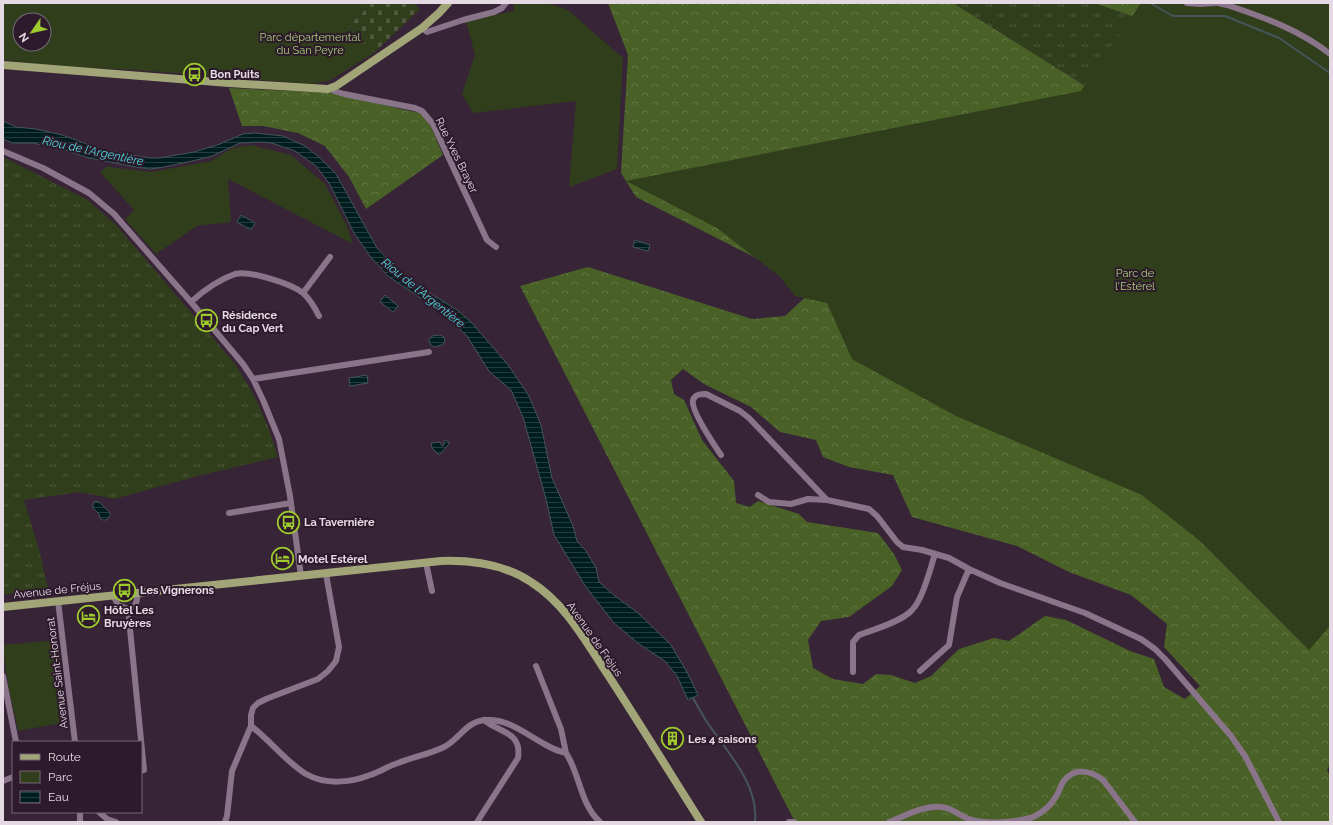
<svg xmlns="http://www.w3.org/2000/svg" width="1333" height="825" font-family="Raleway,sans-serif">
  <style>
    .grass { fill: url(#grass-tufts) }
    .forest { fill: url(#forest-crowns); fill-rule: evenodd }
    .cemetery { fill: url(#cemetery-stones) }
    .park { fill: #303e1c; fill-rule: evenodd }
    .water { fill: url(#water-rules); stroke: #455559 }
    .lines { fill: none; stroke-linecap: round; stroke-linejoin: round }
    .stream { stroke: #455559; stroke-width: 2 }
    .minor-tunnel { stroke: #513f50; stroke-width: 6; stroke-dasharray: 6 3; stroke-linecap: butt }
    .minor { stroke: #8a7489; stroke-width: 6 }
    .major { stroke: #a2a578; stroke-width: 8 }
    .labels { text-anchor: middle; stroke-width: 4; stroke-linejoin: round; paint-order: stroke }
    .park-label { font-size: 11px; fill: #a8cd79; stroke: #2d1b2c }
    .poi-label { font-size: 11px; font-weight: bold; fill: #e5d9e4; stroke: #2d1b2c; text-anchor: start }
    .street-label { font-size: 11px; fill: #e5d9e4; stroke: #2d1b2c }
    .water-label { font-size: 12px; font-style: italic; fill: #4cd9de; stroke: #2d1b2c }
  </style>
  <defs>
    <pattern id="grass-tufts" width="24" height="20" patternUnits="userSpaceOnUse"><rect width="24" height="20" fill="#303e1c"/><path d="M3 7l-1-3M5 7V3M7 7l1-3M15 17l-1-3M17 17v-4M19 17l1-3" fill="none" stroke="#4e593d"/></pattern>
    <pattern id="forest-crowns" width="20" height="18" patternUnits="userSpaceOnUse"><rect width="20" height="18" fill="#496127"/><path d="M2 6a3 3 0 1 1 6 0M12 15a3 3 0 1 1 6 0" fill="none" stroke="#637746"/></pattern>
    <pattern id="cemetery-stones" width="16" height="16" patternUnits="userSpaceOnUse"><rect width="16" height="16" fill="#303e1c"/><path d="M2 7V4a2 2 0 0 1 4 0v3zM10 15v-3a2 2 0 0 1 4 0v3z" fill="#4e593d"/></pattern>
    <pattern id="water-rules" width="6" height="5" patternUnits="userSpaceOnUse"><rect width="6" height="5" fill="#001d1e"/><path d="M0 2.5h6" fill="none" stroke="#253d3f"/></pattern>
  </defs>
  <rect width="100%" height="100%" fill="#372436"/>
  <path class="grass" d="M953,3h141l124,43 -112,53z
    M3,157l85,43 29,26 119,139 20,34 12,28 10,30 -76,18 -88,24 -34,-7 -56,8 16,53 8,35 -45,7z"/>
  <path class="forest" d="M608,3h345l153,96 112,-53 -124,-43h236v761l-3,6 3,6v46h-535l-275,-536 68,-19 164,52 33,-3 30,-28 -179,-91 -15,-24 7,-118zM683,369l21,15 47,23 29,25 36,8 7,17 26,10 44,8 19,42 105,29 52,26 62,23 36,29 -3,23 36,39 -15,13 -21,-12 -10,-28 -24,-8 -64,-31 -21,-4 -36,25 -15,-3 -35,11 -28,27 -16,7 -24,-8 -15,-1 -13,10 -30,-5 -20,-11 -5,-28 13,-19 28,-4 43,-31 10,-16 -8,-16 -16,-21 -71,-11 -8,-8 -41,-13 -8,6 -14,-4 -2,-22 -32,-41 -18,-40 -10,-6 -3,-14z
    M229,88l106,5 70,17 17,3 9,14 12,28 -77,54 -17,-32 -24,-31 -27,-13 -35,-7h-21z"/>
  <path class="cemetery" d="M372,3h42l6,6 -46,44 -26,-27z"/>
  <path class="park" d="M3,3h369l-24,23 26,27 -45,28 -18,3 -175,-14 -84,-4 -49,-6zM20,20h24v24h-24z
    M523,3c16,0 31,0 45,7l55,48 -6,111 -48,18 7,-86 -103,12 -11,-19 13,-39 -9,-34 43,-9 5,-2 -1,-6z
    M1141,3h189v623l-21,24 -109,-109 -58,-46 -186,-79 -104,-57 -25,-56 -32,-7 -15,-19 -63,-49 -91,-47 455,-90z
    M251,145l40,10 34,29 22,42 6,18 -125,-65 3,43 -34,4 -41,28 -31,-35 9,-9 -34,-38 8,-6 8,2 36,4 59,-11 21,-13z
    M58,640l9,82 -49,9c-6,-29 -13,-56 -15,-86z"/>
  <path class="water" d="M3,121l13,6 20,2 26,6 17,6 19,8 51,9h10l35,-6 26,-8 23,-10 12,-1 28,3 22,10 15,12 16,16 41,74 17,18 18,16 45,28 15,13 36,42 21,31 12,29 11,53 21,48 4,15 9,10 10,17 3,14 16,14 23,17 33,32 17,29 10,21 -10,5 -11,-24 -12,-15 -26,-17 -25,-21 -28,-36 -32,-52 -8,-36 -23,-82 -12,-27 -22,-19 -22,-35 -15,-14 -33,-25 -31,-21 -18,-20 -16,-23 -25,-50 -13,-17 -21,-15 -23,-8 -13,-1 -19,1 -28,13 -11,3 -37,8 -13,2 -15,-2 -47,-9 -27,-9 -29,-6h-20l-10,-4z
    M241,215l14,8 -4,7 -14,-8z
    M635,240l15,5 -2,6 -15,-4z
    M385,295l13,11 -5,6 -13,-10z
    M440,335l4,2 1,5 -3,3 -8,2 -4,-3 -1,-4 3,-4z
    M367,375l1,8 -18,3 -1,-8z
    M446,440l3,2v2l-10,11 -7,-7 -1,-5 9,-1 2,4 2,-1v-4z
    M95,501l4,1 11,11v3l-4,4h-3l-3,-2 -1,-4 -6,-6v-4z"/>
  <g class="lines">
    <path class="stream" d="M1150,3l23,13h52l54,22 51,35
      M693,698c4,7 8,14 12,21 20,31 54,64 50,103"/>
    <path class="minor-tunnel" d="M128,613l1,6"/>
    <path class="minor" d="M1187,3l13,1 14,-1
      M1218,3l9,2c36,12 73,25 103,49
      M422,28l5,4 36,-12 31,-8 8,-4 4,-5
      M331,88l3,3 10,3 71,14 7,3 11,13 54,116 9,7
      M3,151l40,17 46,25 25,21 77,88 52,62 10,15 10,21 16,39 11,57 11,80
      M303,293l27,-36
      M191,302c13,-12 27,-22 44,-28 14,-4 57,10 68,19 7,6 12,15 16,23
      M253,379l176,-27
      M721,455c-6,-9 -31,-45 -28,-55 2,-6 8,-6 13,-6l34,17 9,7 78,82
      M758,495l11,7 22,2 17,-5 19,1 42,9 8,7 20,26 6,5 19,3 27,8 20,11 31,14 85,30 56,26 14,10 10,10 66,77 14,20 34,66
      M229,513l62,-10
      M426,563l6,28
      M113,595l5,10 10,4c8,-2 10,-9 9,-17
      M58,601l17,141
      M129,619l15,151 -3,1
      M536,666l25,63 5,24
      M920,671l29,-26 8,-48 12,-28
      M853,672v-30l6,-7c14,-5 44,-14 53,-25 11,-11 18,-41 23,-56
      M3,676l13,66
      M251,726c19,14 35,36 55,48 19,11 44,9 64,1 10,-3 18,-9 28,-12 15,-6 32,-9 46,-16 16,-8 22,-26 42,-27 30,-2 52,27 80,33 14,21 14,51 34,69
      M3,781l10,-4
      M99,812l8,7 9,3
      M80,822v-10
      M225,822l2,-6 5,-45 19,-45v-11l2,-7 5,-5 8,-4 52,-20 10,-8 8,-10 3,-14 -13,-73
      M477,822l41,-64c4,-27 -19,-25 -34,-38
      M789,822h5
      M889,822c16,-6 35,-17 52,-15 10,0 19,9 28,12 15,5 41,4 57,0 11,-2 23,-11 29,-21 4,-5 5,-11 8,-16 11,-15 27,-12 40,-2l32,42"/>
    <path class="major" d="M3,65l226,18 99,6 8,-3 86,-58 17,-15 9,-10
      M3,607l438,-46c31,-1 63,3 90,21 35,22 55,60 77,93 32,49 62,98 93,147"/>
  </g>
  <defs>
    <symbol id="bus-ring" viewBox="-11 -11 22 22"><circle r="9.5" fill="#2d1b2c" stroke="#9eca2e" stroke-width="1.5"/><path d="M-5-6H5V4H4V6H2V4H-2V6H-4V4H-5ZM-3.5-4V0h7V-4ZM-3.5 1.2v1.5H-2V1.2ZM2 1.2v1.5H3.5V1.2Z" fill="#9eca2e"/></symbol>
    <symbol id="hotel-ring" viewBox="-11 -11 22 22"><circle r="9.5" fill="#2d1b2c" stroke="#9eca2e" stroke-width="1.5"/><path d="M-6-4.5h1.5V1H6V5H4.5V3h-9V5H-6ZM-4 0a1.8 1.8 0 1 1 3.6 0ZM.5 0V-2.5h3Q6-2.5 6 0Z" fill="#9eca2e"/></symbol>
    <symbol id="building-ring" viewBox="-11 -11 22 22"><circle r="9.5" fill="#2d1b2c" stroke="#9eca2e" stroke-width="1.5"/><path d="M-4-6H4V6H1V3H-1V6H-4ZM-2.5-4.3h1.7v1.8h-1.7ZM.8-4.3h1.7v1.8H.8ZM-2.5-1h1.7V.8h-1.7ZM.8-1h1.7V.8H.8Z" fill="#9eca2e"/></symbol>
  </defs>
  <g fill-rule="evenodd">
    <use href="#bus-ring" x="182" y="62" width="25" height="25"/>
    <use href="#bus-ring" x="194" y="308" width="25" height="25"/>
    <use href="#bus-ring" x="276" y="510" width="25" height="25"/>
    <use href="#hotel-ring" x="270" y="546" width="25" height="25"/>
    <use href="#bus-ring" x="112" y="578" width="25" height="25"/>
    <use href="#hotel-ring" x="76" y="604" width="25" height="25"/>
    <use href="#building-ring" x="660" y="726" width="25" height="25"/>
  </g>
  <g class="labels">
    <g class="park-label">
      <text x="310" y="41">Parc départemental<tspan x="310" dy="13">du San Peyre</tspan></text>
      <text x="1135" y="277">Parc de<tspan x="1135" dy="13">l'Estérel</tspan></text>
    </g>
    <g class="poi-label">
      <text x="210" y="78">Bon Puits</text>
      <text x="222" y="319">Résidence<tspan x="222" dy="13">du Cap Vert</tspan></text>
      <text x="304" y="526">La Tavernière</text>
      <text x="298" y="563">Motel Estérel</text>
      <text x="140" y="594">Les Vignerons</text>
      <text x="104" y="614">Hôtel Les<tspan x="104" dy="13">Bruyères</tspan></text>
      <text x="688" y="743">Les 4 saisons</text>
    </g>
    <g class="street-label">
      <text transform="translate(457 155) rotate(64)" y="4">Rue Yves Brayer</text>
      <text transform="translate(57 590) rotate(-6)" y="4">Avenue de Fréjus</text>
      <text transform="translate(595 639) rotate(55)" y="4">Avenue de Fréjus</text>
      <text transform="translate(57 673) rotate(-97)" y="4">Avenue Saint-Honorat</text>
    </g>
    <g class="water-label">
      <text transform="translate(93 151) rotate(12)" y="4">Riou de l'Argentière</text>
      <text transform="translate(423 293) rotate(39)" y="4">Riou de l'Argentière</text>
    </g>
  </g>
  <rect width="1333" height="825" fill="none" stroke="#e5d9e4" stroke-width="8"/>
  <rect x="12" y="741" width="130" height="72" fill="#2d1b2c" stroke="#776776"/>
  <rect x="20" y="754" width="20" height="6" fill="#a2a578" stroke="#776776"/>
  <text x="48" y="761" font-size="12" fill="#e5d9e4">Route</text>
  <rect x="20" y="771" width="20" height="12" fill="#303e1c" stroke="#776776"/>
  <text x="48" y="781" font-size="12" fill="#e5d9e4">Parc</text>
  <rect x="20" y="791" width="20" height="12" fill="url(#water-rules)" stroke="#776776"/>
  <text x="48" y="801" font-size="12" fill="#e5d9e4">Eau</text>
  <g transform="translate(32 32) rotate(236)"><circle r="19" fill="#2d1b2c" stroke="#776776"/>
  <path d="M0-3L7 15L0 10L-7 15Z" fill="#9eca2e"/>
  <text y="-6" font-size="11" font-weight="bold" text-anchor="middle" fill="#e5d9e4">N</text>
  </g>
</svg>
